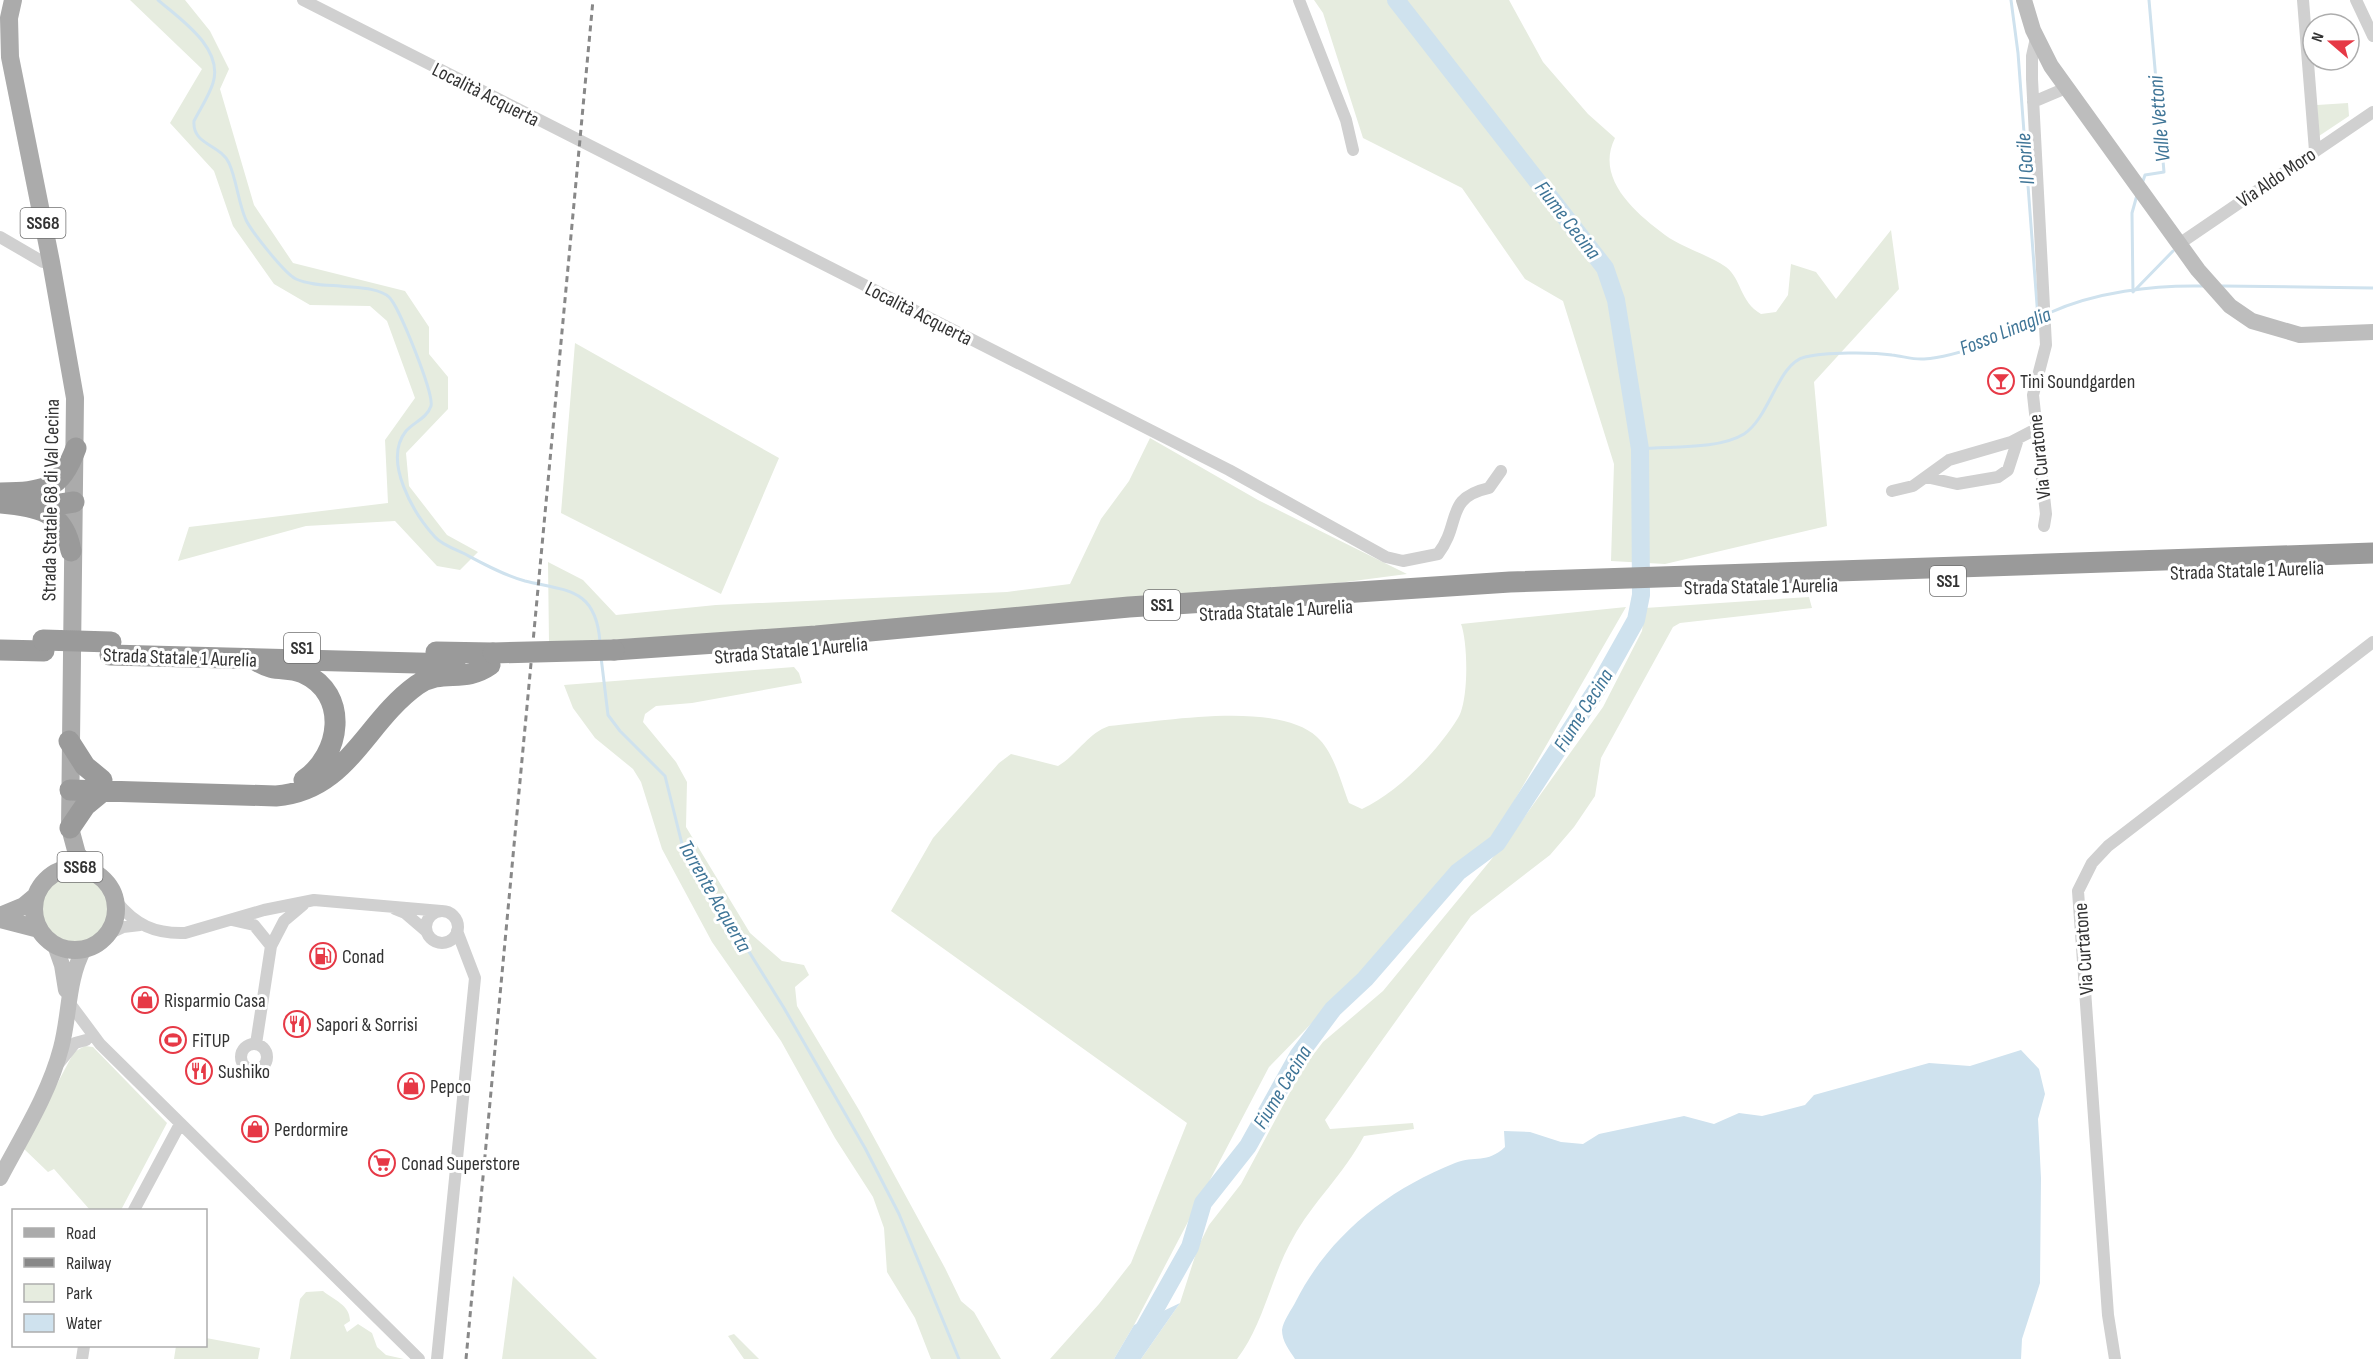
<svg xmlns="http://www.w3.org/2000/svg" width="2373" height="1359" font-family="'Sofia Sans Condensed',sans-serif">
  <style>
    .green { fill: #e6ecdf }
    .water { fill: #cfe2ee }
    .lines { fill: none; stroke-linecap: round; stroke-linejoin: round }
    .stream { stroke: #cfe2ee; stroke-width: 3 }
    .river { stroke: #cfe2ee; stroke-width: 18 }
    .street { stroke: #d0d0d0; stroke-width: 12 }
    .secondary { stroke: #bdbdbd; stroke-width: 16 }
    .primary { stroke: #ababab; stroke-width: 18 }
    .highway { stroke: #9a9a9a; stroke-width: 21 }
    .rail { stroke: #888; stroke-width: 3; stroke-dasharray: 6 4.5; stroke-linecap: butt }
    .highway-bridge { stroke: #9a9a9a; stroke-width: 21 }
    .labels { text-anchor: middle; stroke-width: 6; stroke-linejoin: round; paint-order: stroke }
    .shield { fill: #fff; stroke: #707070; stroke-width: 1.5 }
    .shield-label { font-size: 18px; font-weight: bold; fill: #333 }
    .street-label { font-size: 20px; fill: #333; stroke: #fff }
    .poi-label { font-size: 20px; fill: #333; stroke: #fff; text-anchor: start }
    .water-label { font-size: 21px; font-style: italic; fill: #3f7597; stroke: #fff }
  </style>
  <rect width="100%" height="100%" fill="#fff"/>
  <path class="green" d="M130,0h55l25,31 19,38 -9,20 34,116 39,58 112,28 24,36v27l19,23v32l-42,44 3,33 38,49 31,17 -18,18 -23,-4 -42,-45 -89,5 -128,35 11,-34 199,-24 -3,-63 30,-42 -28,-77 -17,-15 -60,-1 -36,-21 -41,-58 -19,-55 -44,-48 32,-54z
    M1314,0h195l34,62 45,52 27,24c-20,40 19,74 50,97 18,13 42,19 61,32 15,11 14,35 35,47l15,-2 12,-17 3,-31 25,8 20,27 55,-69 8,59 -85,93 13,144 -162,38 -54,-3 3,-97 -51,-163 -38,-22 -63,-91 -99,-50 -40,-125z
    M2348,103l1,13 -30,20 -2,-31z
    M575,343l204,115 -58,136 -160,-81z
    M1150,438l108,62 149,74 -92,12 -579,47 -187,10 -1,-81 35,18 33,35 100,-10 291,-13 63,-8 31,-65 28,-38z
    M1809,597l3,11 -132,15 -7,4 -72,131 -6,38 -21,31 -24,28 -79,61 -146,204 5,9 83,-6 1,6 -50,7c-20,38 -52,67 -71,102 -22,38 -29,86 -56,121h-96l39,-56 18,-56 11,-22 32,-41 62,-116 20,-26 60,-51 130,-158 90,-126 39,-76 3,-23z
    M1626,607l-132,229 -225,231 -135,258 -20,34h-64l49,-55 32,-41 56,-140 -296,-212 42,-73 66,-75 12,-9 47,12c20,-12 30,-33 51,-40 53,-4 168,-26 208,11 17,15 24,46 32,66l13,6c36,-17 75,-57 96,-91 11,-17 10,-76 3,-94z
    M794,667l5,6 3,10 -110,20 -36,3 -11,8 -2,8 33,40 11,20 -1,45 64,106 32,28 22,4 5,10 -14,12 2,19 62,104 86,158 16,33 13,11 27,47h-70l-16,-41 -28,-46 -3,-44 -11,-31 -38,-59 -54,-97 -69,-99 -50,-93 -21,-67 -8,-13 -38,-31 -22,-30 -9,-23z
    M42 908a34 34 0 1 1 68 0a34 34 0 1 1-68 0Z
    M85,1046l8,1 74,76 -46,87h-31l-36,-41 -6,3 -25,-24 51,-96z
    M513,1276l84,83h-95z
    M323,1291c11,9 27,14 27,30l-6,4 3,7 11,-8 14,9 5,14 9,8 18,4h-114l10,-60 6,-7z
    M734,1334l25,25h-15l-16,-23z
    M206,1338l54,10 -2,11h-84l2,-13h30z"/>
  <path class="water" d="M2021,1050l18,19 6,25 -7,25 3,59 -1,105 -18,56 -1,20h-726c-6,-9 -13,-18 -13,-29 1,-9 10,-21 14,-29 33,-65 91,-111 159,-138 20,-8 32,1 50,-16l-1,-16 26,1 31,10 22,2 16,-10 85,-18 30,8 25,-11 23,3 43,-11 9,-10 115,-32 41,3z
    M1180,1303l-39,56h-27l20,-34z"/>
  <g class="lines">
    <path class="stream" d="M158,0c22,19 66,48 55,83 -4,13 -13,26 -19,38 -2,24 26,23 35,42 8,18 9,39 17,57 6,12 39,54 50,59 13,6 30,6 44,7 14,2 38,1 49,11 10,9 45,97 42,109 -4,12 -17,16 -25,25 -24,30 8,83 29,106 6,7 19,12 28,16 19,10 40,22 62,28 42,10 71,7 75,61
      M2011,0l7,53 20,265
      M2143,181l2,-6 19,-3 -15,-172
      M2222,286l151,2
      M2134,291l39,-40
      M2133,292l-1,-79 5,-18
      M2049,313c46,-21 104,-28 154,-27
      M1640,449c30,-3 78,1 104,-15 26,-17 34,-71 61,-77 20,-5 67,-5 87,-2 10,1 22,5 32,4 34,-2 86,-24 116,-41
      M601,657l7,58 12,16 45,45 17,68 102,164 81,140 34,66 60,145"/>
    <path class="river" d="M1127,1359l63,-112 13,-44 45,-57 50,-90 35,-47 32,-30 93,-107 39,-29 102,-157 37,-66 5,-25 -1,-146 -24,-149 -11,-32 -209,-268"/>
    <path class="street" d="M303,0l926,470 157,87 17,4 35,-7c24,-31 6,-56 51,-66l12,-17
      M1299,0l47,120 7,30
      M2303,0l12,151
      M2356,0l17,36
      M2036,38l-4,18v23l14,266 -13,50 13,119 -2,12
      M2033,102l33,-14
      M0,237l43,25h8
      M2179,244l194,-132
      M1926,477l31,7 41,-7 10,-7 10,-31
      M1892,491l21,-5 36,-26 62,-18 25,-13
      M116,901c19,24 39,33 69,32l79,-23 50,-10 127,11
      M395,909l10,4 21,18
      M426 927a16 16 0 1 1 32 0a16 16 0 1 1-32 0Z
      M232,920l22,5 17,21
      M108,934l15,-7 17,-2
      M68,1001l32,43 319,315
      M241 1057a13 13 0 1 1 26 0a13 13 0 1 1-26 0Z
      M256,1044l15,-98 13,-25 19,-16
      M59,1063l16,-20 11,-3
      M134,1210l46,-86
      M82,1359l2,-13
      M437,1359l38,-381 -18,-47
      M2115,1359l-7,-44 -30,-424 14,-28 16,-17 265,-204"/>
    <path class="secondary" d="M2024,0l9,30 18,36 147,204 32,36 22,15 48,14 73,-3
      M55,945l7,20 4,25
      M0,1178c22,-42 49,-84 61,-130 9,-33 6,-68 23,-99"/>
    <path class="primary" d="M13,0l-4,18 1,39 41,205 24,136 -5,430 7,26 13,16
      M34 909a41 41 0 1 1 82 0a41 41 0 1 1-82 0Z
      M0,916l24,-10 12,-10
      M0,919l39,10"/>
    <path class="highway" d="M0,493c44,-1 60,-2 76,-45
      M1,503c36,3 63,8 70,48
      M35,508l39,-6
      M0,650l44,1
      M614,650l202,-14 313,-29 381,-25 863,-29
      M436,652l57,1
      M110,655l345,9
      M255,660c22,14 30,5 48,13 47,21 38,82 1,107
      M69,741l16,25 17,14
      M70,790l206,6c72,-6 88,-73 141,-111 26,-18 46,-1 73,-20
      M70,828l15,-22 17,-14"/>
    <path class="rail" d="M466,1359l127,-1359"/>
    <path class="highway-bridge" d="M43,640l68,2
      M493,653l121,-3"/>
  </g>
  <defs>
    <symbol id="bar-ring" viewBox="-11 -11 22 22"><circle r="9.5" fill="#fff" stroke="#e63946" stroke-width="1.5"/><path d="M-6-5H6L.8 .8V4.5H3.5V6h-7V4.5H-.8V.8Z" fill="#e63946"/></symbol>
    <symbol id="fuel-ring" viewBox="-11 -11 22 22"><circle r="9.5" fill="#fff" stroke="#e63946" stroke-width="1.5"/><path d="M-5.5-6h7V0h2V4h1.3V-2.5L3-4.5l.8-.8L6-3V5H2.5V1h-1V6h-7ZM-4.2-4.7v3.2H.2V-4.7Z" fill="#e63946"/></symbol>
    <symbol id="shop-ring" viewBox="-11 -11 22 22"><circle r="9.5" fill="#fff" stroke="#e63946" stroke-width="1.5"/><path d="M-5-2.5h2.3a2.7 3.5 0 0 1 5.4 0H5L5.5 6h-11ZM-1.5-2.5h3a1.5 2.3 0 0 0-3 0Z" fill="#e63946"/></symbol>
    <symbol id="restaurant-ring" viewBox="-11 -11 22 22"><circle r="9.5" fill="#fff" stroke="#e63946" stroke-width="1.5"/><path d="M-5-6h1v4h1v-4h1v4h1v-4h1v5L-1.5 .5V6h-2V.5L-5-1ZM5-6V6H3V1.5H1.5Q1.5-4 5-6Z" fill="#e63946"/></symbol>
    <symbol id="stadium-ring" viewBox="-11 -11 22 22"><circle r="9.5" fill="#fff" stroke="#e63946" stroke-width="1.5"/><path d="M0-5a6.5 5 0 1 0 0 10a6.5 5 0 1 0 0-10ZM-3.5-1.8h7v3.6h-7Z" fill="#e63946"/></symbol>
    <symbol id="supermarket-ring" viewBox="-11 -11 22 22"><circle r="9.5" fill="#fff" stroke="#e63946" stroke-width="1.5"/><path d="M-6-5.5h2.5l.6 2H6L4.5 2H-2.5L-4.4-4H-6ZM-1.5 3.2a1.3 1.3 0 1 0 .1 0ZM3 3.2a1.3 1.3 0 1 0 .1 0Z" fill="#e63946"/></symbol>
  </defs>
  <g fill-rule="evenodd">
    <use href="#bar-ring" x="1986" y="366" width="30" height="30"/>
    <use href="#fuel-ring" x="308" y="941" width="30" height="30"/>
    <use href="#shop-ring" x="130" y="985" width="30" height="30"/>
    <use href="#restaurant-ring" x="282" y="1009" width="30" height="30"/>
    <use href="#stadium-ring" x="158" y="1025" width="30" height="30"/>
    <use href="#restaurant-ring" x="184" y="1056" width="30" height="30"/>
    <use href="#shop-ring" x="396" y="1071" width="30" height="30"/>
    <use href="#shop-ring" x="240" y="1114" width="30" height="30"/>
    <use href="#supermarket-ring" x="367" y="1148" width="30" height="30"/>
  </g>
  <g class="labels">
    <g class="shield">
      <rect x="20.5" y="208" width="45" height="30" rx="4.5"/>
      <rect x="1930" y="566" width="36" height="30" rx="4.5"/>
      <rect x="1144" y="590" width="36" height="30" rx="4.5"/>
      <rect x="284" y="633" width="36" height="30" rx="4.5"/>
      <rect x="57.5" y="852" width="45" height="30" rx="4.5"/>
    </g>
    <g class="shield-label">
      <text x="43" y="229">SS68</text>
      <text x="1948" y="587">SS1</text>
      <text x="1162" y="611">SS1</text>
      <text x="302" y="654">SS1</text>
      <text x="80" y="873">SS68</text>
    </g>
    <g class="street-label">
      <text transform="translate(486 94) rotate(27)" y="7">Località Acquerta</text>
      <text transform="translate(2276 177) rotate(-34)" y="7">Via Aldo Moro</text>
      <text transform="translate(919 313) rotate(27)" y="7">Località Acquerta</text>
      <text transform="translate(2039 457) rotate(-96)" y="7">Via Curatone</text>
      <text transform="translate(50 500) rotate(-89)" y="7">Strada Statale 68 di Val Cecina</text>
      <text transform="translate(2247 570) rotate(-2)" y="7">Strada Statale 1 Aurelia</text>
      <text transform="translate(1761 586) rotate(-1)" y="7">Strada Statale 1 Aurelia</text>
      <text transform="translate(1276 610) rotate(-3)" y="7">Strada Statale 1 Aurelia</text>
      <text transform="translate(791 650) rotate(-5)" y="7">Strada Statale 1 Aurelia</text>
      <text transform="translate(180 657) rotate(2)" y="7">Strada Statale 1 Aurelia</text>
      <text transform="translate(2083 949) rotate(-94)" y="7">Via Curtatone</text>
    </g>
    <g class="poi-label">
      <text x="2020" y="388">Tinì Soundgarden</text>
      <text x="342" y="963">Conad</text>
      <text x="164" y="1007">Risparmio Casa</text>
      <text x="316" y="1031">Sapori &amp; Sorrisi</text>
      <text x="192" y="1047">FiTUP</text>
      <text x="218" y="1078">Sushiko</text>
      <text x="430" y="1093">Pepco</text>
      <text x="274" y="1136">Perdormire</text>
      <text x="401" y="1170">Conad Superstore</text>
    </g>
    <g class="water-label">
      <text transform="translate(2159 119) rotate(-95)" y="7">Valle Vettoni</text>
      <text transform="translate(2025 159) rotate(-95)" y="7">Il Gorile</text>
      <text transform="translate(1568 220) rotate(52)" y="7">Fiume Cecina</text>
      <text transform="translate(2005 331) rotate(-22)" y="7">Fosso Linaglia</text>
      <text transform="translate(1583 710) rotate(-58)" y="7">Fiume Cecina</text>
      <text transform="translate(715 896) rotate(60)" y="7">Torrente Acquerta</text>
      <text transform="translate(1282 1087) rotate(-59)" y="7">Fiume Cecina</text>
    </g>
  </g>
  <rect x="12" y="1209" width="195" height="138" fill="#ffffff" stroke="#adadad" stroke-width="1.5"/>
  <rect x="24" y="1228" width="30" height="9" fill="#ababab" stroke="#adadad" stroke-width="1.5"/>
  <text x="66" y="1239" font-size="18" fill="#333333">Road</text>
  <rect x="24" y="1258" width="30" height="9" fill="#888888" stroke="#adadad" stroke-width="1.5"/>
  <text x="66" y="1269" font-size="18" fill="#333333">Railway</text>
  <rect x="24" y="1284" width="30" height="18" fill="#e6ecdf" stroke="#adadad" stroke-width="1.5"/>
  <text x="66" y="1299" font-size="18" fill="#333333">Park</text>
  <rect x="24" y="1314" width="30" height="18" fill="#cfe2ee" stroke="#adadad" stroke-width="1.5"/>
  <text x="66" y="1329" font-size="18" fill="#333333">Water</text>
  <g transform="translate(2331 42) rotate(290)"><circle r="28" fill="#ffffff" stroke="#adadad" stroke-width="1.5"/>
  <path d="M0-4.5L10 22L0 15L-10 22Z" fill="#e63946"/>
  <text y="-9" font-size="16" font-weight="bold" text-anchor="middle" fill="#333333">N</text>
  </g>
</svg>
